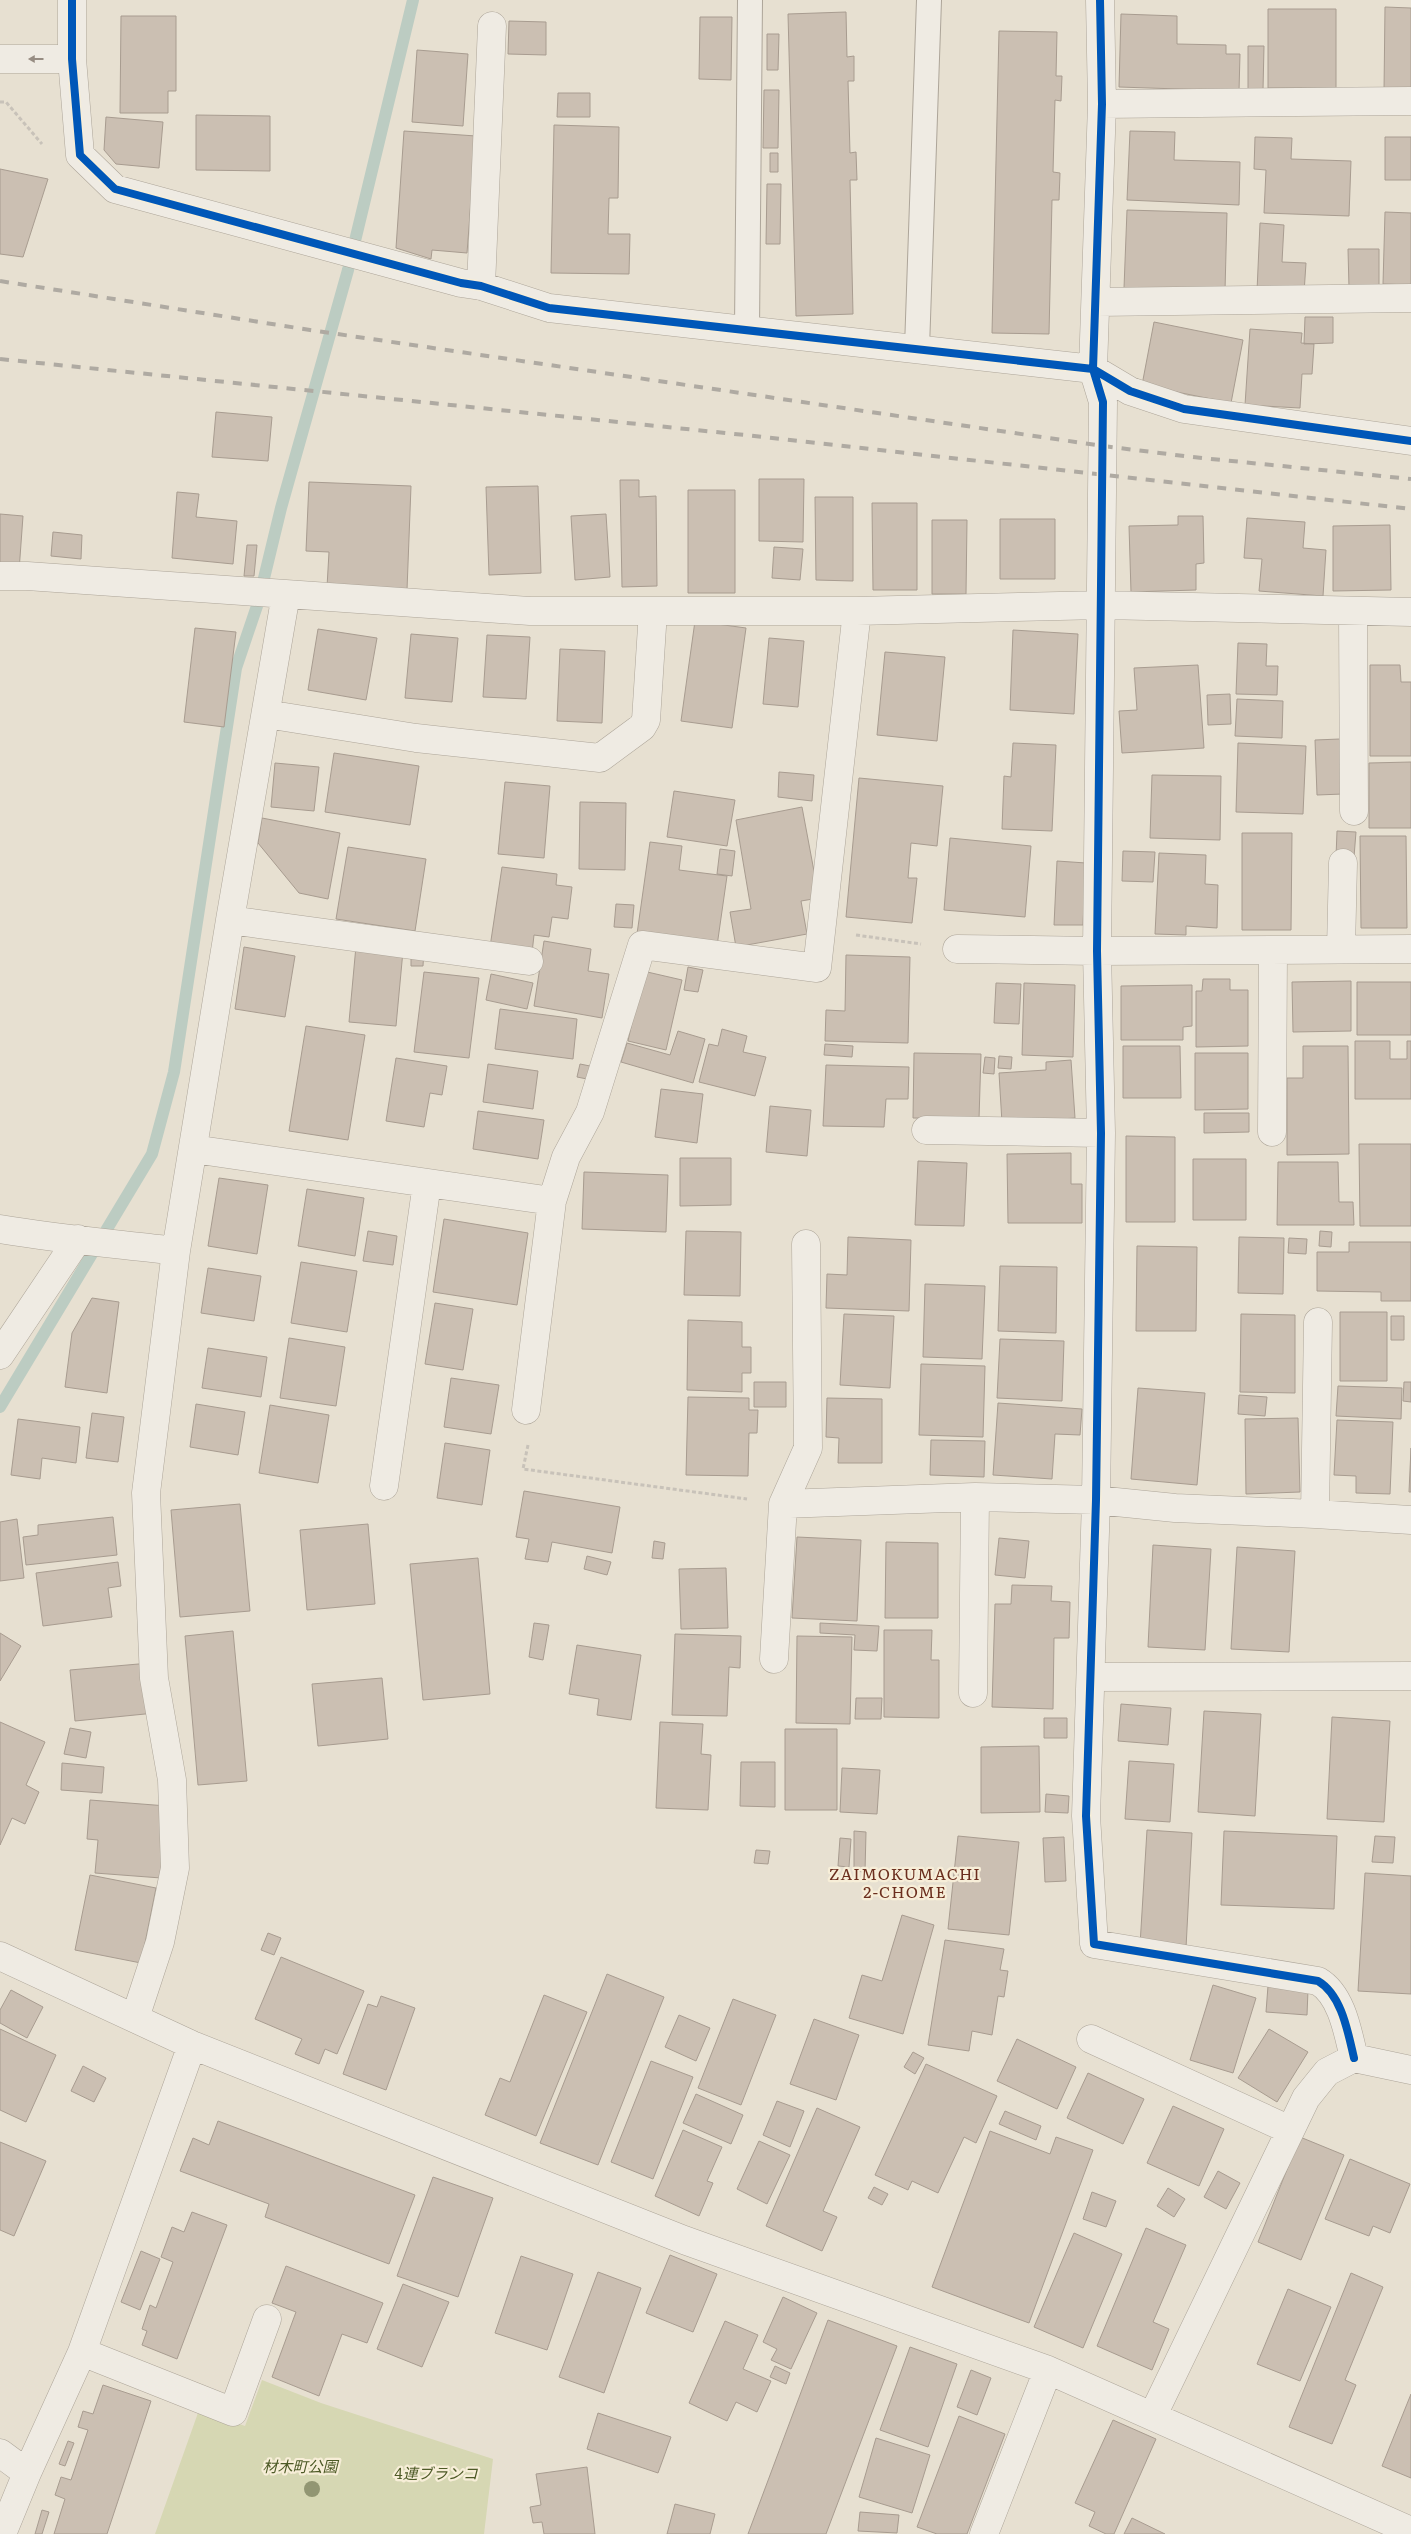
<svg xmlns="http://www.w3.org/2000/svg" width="1411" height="2534" font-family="Literata,'Noto Sans JP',serif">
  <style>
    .green { fill: #d6d7b3 }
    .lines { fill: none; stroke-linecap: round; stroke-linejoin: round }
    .stream { stroke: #bcccc2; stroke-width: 12 }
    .building { fill: #cbbfb2; stroke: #a89c90 }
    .lane-casing { stroke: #ada599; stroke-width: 26 }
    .street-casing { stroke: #ada599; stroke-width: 29 }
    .path { stroke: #c8c2b9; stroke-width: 3; stroke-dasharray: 4 2.5; stroke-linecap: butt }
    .lane { stroke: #efebe3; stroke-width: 24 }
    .street { stroke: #efebe3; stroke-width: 28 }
    .rail { stroke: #afaaa2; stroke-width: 4; stroke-dasharray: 9 9; stroke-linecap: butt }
    .cycleway-casing { stroke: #f7eed8; stroke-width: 11 }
    .cycleway { stroke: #0057b8; stroke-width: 8 }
    .tree { fill: #929673 }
    .oneway { fill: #968c82 }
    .labels { text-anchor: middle; stroke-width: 4.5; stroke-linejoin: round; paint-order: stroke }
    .park-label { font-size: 15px; font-style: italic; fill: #4d5a26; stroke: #f7eed8 }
    .neighbourhood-label { font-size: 16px; letter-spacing: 1px; fill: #6b2e1e; stroke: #f7eed8 }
  </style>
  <rect width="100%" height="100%" fill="#e7e0d1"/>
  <path class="green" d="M262,2380l59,23 172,56 -9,75h-329l44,-124 46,16z"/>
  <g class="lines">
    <path class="stream" d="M0,1407l152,-253 22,-82 62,-404 22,-65 23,-95 67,-238 65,-270"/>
  </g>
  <path class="building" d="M1385,7l26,1v83h-27z
    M1268,9h68v79h-68z
    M846,12l1,45 7,-1v25h-6l2,72 6,-1 1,28h-7l3,134 -57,2 -8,-302z
    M1121,14l56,2v28l49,1v9h14l-1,37 -120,-4z
    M121,16h55v75h-8v22h-48z
    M700,17h32l-1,63 -32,-1z
    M509,21l37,1v33l-38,-1z
    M999,31l58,1 -1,44h6l-1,25 -6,-1 -2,72 7,1 -1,27h-7l-3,134 -57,-1z
    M767,34h12l-1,36h-11z
    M1248,46h16l-1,44h-15z
    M417,50l51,4 -5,72 -51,-4z
    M764,90h15l-1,58h-15z
    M558,93h32v24h-33z
    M196,115l74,1v55l-74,-1z
    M106,117l57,5 -4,46 -43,-4 -12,-14z
    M554,125l65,2 -1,71h-9l-1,36h22l-1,40 -78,-1z
    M404,131l72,5 -9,117 -35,-3 -1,9 -35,-11z
    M1130,131l45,1 -1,28 66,2 -1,43 -112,-5z
    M1255,137l37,1 -1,21 60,2 -2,55 -85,-3 2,-43 -12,-1z
    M1385,137h26v43h-26z
    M770,153h8v19h-8z
    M0,169l48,10 -25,78 -23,-3z
    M767,184h14l-1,60h-14z
    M1127,210l100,3 -2,78 -101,-3z
    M1385,212l26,1v72l-28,-1z
    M1260,223l24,2 -2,37 24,1 -2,30 -47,-2z
    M1348,249h31v39h-30z
    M1305,317h28v26l-29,1z
    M1154,322l89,18 -12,63 -89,-18z
    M1250,329l52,4 -1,10 13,1 -2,30h-10l-2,34 -55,-3z
    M216,412l56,5 -4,44 -56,-4z
    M759,479h45l-1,63 -44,-1z
    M620,480h19v17l17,-1 1,90 -35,1z
    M309,482l102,4 -4,104 -80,-3 2,-35 -23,-1z
    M538,486l3,87 -52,2 -3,-88z
    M688,490h47v103h-47z
    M177,492l22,2 -3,23 41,4 -4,43 -61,-6z
    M815,497h38v84l-37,-1z
    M872,503h45v87h-44z
    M0,514l23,2 -4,55 -19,-2z
    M606,514l4,63 -35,3 -4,-64z
    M1178,516h25l1,47 -8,1v26l-65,2 -2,-66 49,-1z
    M1247,518l58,4 -2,26 23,2 -3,46 -64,-5 3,-32 -18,-1z
    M1000,519h55v60h-55z
    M932,520h35l-1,74h-34z
    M1390,525l1,65 -58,1v-65z
    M53,532l29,3 -1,24 -30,-3z
    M247,545h10l-3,31h-10z
    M774,547l29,2 -3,31 -28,-2z
    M695,621l51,7 -14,100 -51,-7z
    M195,628l41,4 -12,95 -40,-5z
    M318,629l59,9 -11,62 -58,-10z
    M1013,630l65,4 -4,80 -64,-4z
    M411,634l47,4 -6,64 -47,-4z
    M487,635l43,2 -4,62 -43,-2z
    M769,638l35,3 -6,66 -35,-3z
    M1238,643l29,1 -1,22h12l-1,29 -41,-1z
    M560,649l45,2 -3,72 -45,-2z
    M885,652l60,5 -8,84 -60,-6z
    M1198,665l6,83 -82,5 -3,-42 18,-1 -3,-42z
    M1370,665h30l1,17h10v74h-41z
    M1230,694l1,30 -23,1 -1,-30z
    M1237,699l46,2 -1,37 -47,-2z
    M1340,739l3,55 -26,1 -2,-55z
    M1013,743l43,2 -4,86 -50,-2 2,-53 7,1z
    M1238,743l68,3 -3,68 -67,-2z
    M334,753l85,13 -9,59 -85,-13z
    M1411,762v66h-42v-65z
    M275,763l44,4 -5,44 -43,-4z
    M779,772l35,3 -2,26 -34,-4z
    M1152,775l69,1 -1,64 -70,-2z
    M859,778l84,8 -6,60 -26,-3 -3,35h9l-5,45 -66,-6z
    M505,782l45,4 -6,72 -46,-4z
    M674,791l61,9 -8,46 -60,-9z
    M580,802l46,1 -1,67 -46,-1z
    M802,807l17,91 -18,3 6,33 -71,13 -6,-35 21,-3 -15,-89z
    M262,818l78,15 -12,66 -29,-6 -41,-50z
    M1337,831l19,1 -2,25h-18z
    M1242,833h50l-1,97h-49z
    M1360,836h46l1,92h-46z
    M950,838l81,8 -6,71 -81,-7z
    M650,842l32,4 -3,24 48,6 -10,70 -80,-12z
    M348,847l78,12 -11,72 -79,-12z
    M720,849l15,2 -3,25 -15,-2z
    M1123,851l32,1 -2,30 -31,-1z
    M1159,853l47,2 -1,29 13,1 -1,43 -31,-2v9l-31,-1z
    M1057,861l29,2 -3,62h-29z
    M502,867l55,7 -1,11 16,2 -4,32 -16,-2 -3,20 -15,-2 -2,18 -42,-6z
    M616,904l18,1 -2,23 -18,-1z
    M544,941l47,8 -3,22 21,3 -7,44 -68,-12z
    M356,946l47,5 -7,75 -47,-4z
    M244,947l51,9 -10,61 -50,-8z
    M411,949h13l-1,17h-12z
    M846,955l64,2 -2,86 -83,-2 1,-31 19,1z
    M688,967l15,3 -5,22 -14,-2z
    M643,971l39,9 -16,70 -38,-9z
    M424,972l55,6 -10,80 -55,-6z
    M491,974l42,9 -6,26 -41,-9z
    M1203,979h27v11h18v56l-52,1v-56h6z
    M1351,981v50l-58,1 -1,-50z
    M1357,982h54v53h-54z
    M996,983l25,1 -2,40 -25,-1z
    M1024,983l51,2 -2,72 -51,-2z
    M1192,985v41l-9,1v13h-62v-54z
    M500,1009l77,10 -4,40 -78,-10z
    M306,1026l59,9 -17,105 -59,-9z
    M722,1029l25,7 -4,16 23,5 -11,39 -56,-14 10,-38 9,2z
    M678,1031l27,8 -12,44 -72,-21 6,-19 43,12z
    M1355,1041h35v18h17v-18h4v58h-56z
    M825,1044l28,2 -1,11 -28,-2z
    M1123,1046h57l1,52h-58z
    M1303,1046h45l1,108 -62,1v-77h16z
    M914,1053l67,1 -2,65 -66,-1z
    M1195,1053h53v56l-53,1z
    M999,1056l13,1 -1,12 -13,-1z
    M985,1057l10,1 -1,16 -11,-1z
    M396,1058l51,8 -5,29 -12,-2 -6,34 -38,-6z
    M1071,1060l4,58 -73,5 -3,-50 47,-3v-8z
    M488,1064l50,7 -5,38 -50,-7z
    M580,1064l20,4 -3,13 -20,-4z
    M826,1065l83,2 -1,32h-22l-2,28 -61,-1z
    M661,1089l42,5 -6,49 -42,-6z
    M770,1106l41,4 -4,46 -41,-4z
    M478,1111l66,9 -6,39 -65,-10z
    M1204,1113h45v19l-45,1z
    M1126,1136l49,1v85h-49z
    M1359,1144h52v82h-51z
    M1071,1153v31h11v39h-74l-1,-69z
    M680,1158h51v47l-51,1z
    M1193,1159h53v61h-53z
    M918,1161l49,2 -3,63 -49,-1z
    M1278,1162h60l1,40h14l1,23h-77z
    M584,1172l84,3 -2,57 -84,-3z
    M219,1178l49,7 -11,69 -49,-8z
    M307,1189l57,9 -9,58 -57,-10z
    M444,1219l84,14 -11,72 -84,-13z
    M368,1231l29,5 -4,29 -30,-4z
    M686,1231l55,1 -1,64 -56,-1z
    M1320,1231l12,1 -1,15 -12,-1z
    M848,1237l63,3 -2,71 -83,-3 1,-34 20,1z
    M1239,1237l45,1 -1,56 -45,-1z
    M1289,1238l18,1 -1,15 -18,-1z
    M1349,1242h62v59h-30v-9l-64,-1v-39h32z
    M1137,1246l60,1 -1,84h-60z
    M301,1262l56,9 -10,61 -56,-9z
    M1000,1266l57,1 -1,66 -58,-2z
    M208,1268l53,8 -7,45 -53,-8z
    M925,1284l60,2 -3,73 -59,-2z
    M92,1298l27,4 -12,91 -42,-6 7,-54z
    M435,1303l38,6 -10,61 -38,-6z
    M1340,1312h47v69h-47z
    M844,1314l50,2 -4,72 -50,-3z
    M1241,1314l54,1v78l-55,-1z
    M1391,1316h13v24h-13z
    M688,1320l54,2v25h9v26h-9v19l-55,-2z
    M289,1338l56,9 -9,59 -56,-8z
    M1000,1339l64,2 -2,60 -65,-3z
    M208,1348l59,9 -6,40 -59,-9z
    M921,1364l64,2 -2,71 -64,-2z
    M451,1378l48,7 -8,49 -47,-7z
    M754,1382h32v25h-32z
    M1404,1382h7v20l-8,-1z
    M1338,1386l64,2 -1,31 -65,-3z
    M1138,1388l67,5 -8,92 -66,-6z
    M1239,1395l28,2 -2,19 -27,-2z
    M688,1397l61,1v12h9l-1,23h-8l-1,43 -62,-1z
    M827,1398l55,1v64h-44l1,-25 -13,-1z
    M998,1403l84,6 -2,26 -25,-1 -3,45 -59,-4z
    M196,1404l49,8 -7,43 -48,-8z
    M270,1405l59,10 -11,68 -59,-10z
    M92,1413l32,4 -6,45 -32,-4z
    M1298,1418l2,74 -54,2 -1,-75z
    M18,1419l62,8 -4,36 -34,-5 -2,21 -29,-4z
    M1337,1420l56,2 -3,72 -34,-1v-17l-22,-1z
    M931,1440l54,1 -1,36 -54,-2z
    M445,1443l45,7 -8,55 -45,-7z
    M1411,1448v44h-2z
    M524,1491l96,16 -8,46 -60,-11 -4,20 -23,-3 4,-20 -13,-2z
    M240,1504l10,107 -70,6 -9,-107z
    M113,1517l4,38 -91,10 -3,-28 15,-2v-10z
    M17,1519l7,59 -24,3v-59z
    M368,1524l7,80 -68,6 -7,-80z
    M797,1537l64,3 -4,81 -65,-3z
    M999,1538l30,3 -4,37 -30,-3z
    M654,1541l11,2 -2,16 -11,-1z
    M886,1542l52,1v75h-53z
    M1153,1545l58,4 -6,101 -57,-3z
    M1237,1547l58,4 -6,101 -58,-3z
    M587,1556l24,6 -4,13 -23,-6z
    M478,1558l12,136 -67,6 -13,-136z
    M118,1562l3,24 -13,2 4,29 -69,9 -7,-53z
    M726,1568l2,60 -47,1 -2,-60z
    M1012,1585l40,1 -1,15 19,1 -1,36h-15l-1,71 -61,-2 3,-103h16z
    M534,1623l15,2 -6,35 -14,-3z
    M820,1623l59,3 -2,25 -23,-1 1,-15 -35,-2z
    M884,1630h48l-1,30h8v58l-55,-1z
    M233,1631l14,150 -49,4 -13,-149z
    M0,1633l21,13 -21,35z
    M675,1634l66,2 -1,32 -11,-1 -2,49 -55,-1z
    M797,1636l55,1 -2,87 -54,-1z
    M577,1645l64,10 -10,65 -34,-5 2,-16 -30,-5z
    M150,1663l5,50 -80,8 -5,-51z
    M382,1678l6,61 -70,7 -6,-62z
    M856,1698h26l-1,21h-26z
    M1121,1704l50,4 -3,37 -50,-4z
    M1204,1711l57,3 -6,102 -57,-4z
    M1332,1717l58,4 -6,101 -57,-3z
    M1044,1718h23v20h-23z
    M0,1722l45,20 -19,43 13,7 -14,32 -13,-6 -12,27z
    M660,1722l43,2 -2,30 10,1 -3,55 -52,-2z
    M70,1728l21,4 -5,26 -22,-4z
    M785,1729h52v81h-52z
    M1039,1746l1,66 -59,1v-66z
    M1129,1761l45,3 -4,58 -45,-3z
    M741,1762h34v45l-35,-1z
    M62,1763l42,4 -2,26 -41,-3z
    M842,1768l38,2 -3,44 -37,-2z
    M1046,1794l23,2 -1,17 -23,-1z
    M90,1800l77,6 -6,72 -66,-5 3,-33 -11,-1z
    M1147,1830l45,3 -6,115 -46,-3z
    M854,1831l12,1 -1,40 -11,-1z
    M1224,1831l113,5 -3,73 -113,-4z
    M958,1836l61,6 -10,93 -61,-6z
    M1375,1836l20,1 -2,26 -21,-1z
    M1064,1837l2,44 -21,1 -2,-44z
    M840,1838l11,1 -2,28 -11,-1z
    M756,1850l14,1 -2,13 -14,-1z
    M1365,1873l46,3v118l-53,-3z
    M90,1875l66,13 -15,75 -66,-13z
    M902,1915l32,10 -31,109 -54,-16 13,-43 20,6z
    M268,1933l13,5 -7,17 -13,-5z
    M945,1940l59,9 -4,21 8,1 -4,26 -6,-1 -6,39 -20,-4 -3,20 -41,-6z
    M281,1957l83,34 -27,63 -12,-5 -6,15 -24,-10 7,-15 -47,-20z
    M607,1974l57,23 -66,168 -58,-22z
    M1213,1985l43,13 -23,75 -43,-13z
    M1268,1986l40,4 -1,25 -41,-3z
    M11,1990l32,17 -16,31 -27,-15v-13z
    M544,1995l43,17 -51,124 -51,-21 15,-37 10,4z
    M381,1996l34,12 -29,82 -43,-16 25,-70 9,3z
    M733,1999l43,16 -35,90 -43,-17z
    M679,2015l31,13 -14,33 -31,-14z
    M814,2019l45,16 -23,65 -46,-16z
    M0,2029l56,26 -30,67 -26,-12z
    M1269,2029l39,23 -31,50 -39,-24z
    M1017,2039l59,28 -19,42 -60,-28z
    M913,2052l11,6 -9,16 -11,-7z
    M651,2061l42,16 -40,102 -42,-17z
    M926,2064l71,32 -21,47 -12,-6 -26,56 -26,-12 -4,9 -33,-15z
    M83,2066l23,12 -12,24 -23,-11z
    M1088,2073l56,26 -21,45 -56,-26z
    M696,2094l47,21 -12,29 -48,-21z
    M777,2101l27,10 -14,36 -27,-12z
    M1173,2106l51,23 -25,57 -52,-23z
    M817,2108l43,19 -37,84 14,6 -15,34 -56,-25z
    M1005,2111l36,15 -5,14 -37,-16z
    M218,2121l197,74 -26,69 -124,-47 4,-13 -89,-33 13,-33 16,7z
    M683,2130l39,17 -15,34 6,2 -14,33 -44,-20z
    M990,2131l60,23 6,-17 37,13 -64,173 -97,-36z
    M1300,2137l44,18 -43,105 -43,-18z
    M759,2141l31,14 -23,49 -30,-15z
    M0,2142l46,19 -32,75 -14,-6z
    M1350,2159l60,25 -20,49 -17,-7 -4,10 -44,-17z
    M1218,2171l22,12 -14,26 -22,-12z
    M433,2177l60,21 -35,99 -61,-21z
    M874,2187l14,7 -6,11 -14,-7z
    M1168,2188l17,11 -11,18 -17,-11z
    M1092,2192l24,9 -10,26 -23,-8z
    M192,2212l35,13 -50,134 -35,-14 5,-14 -5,-2 8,-24 6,3 17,-46 -12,-5 11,-30 12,5z
    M1146,2228l40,17 -33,77 16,7 -17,41 -55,-24z
    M1074,2233l48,21 -39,94 -49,-21z
    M141,2251l19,8 -20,51 -19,-8z
    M670,2255l47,19 -24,58 -47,-19z
    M521,2256l52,18 -26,76 -52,-17z
    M286,2266l97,37 -16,40 -25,-9 -23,62 -47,-19 24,-65 -24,-9z
    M598,2272l43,16 -37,105 -45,-16z
    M1351,2273l32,14 -38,93 11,5 -24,59 -43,-17z
    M403,2284l46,18 -27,65 -45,-18z
    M1288,2289l43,18 -31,74 -43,-17z
    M783,2297l34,16 -26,56 -20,-9 6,-11 -14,-7z
    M828,2320l69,26 -71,188h-78z
    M725,2321l33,14 -15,34 28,12 -14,31 -21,-10 -9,19 -38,-18z
    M910,2347l47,17 -29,83 -48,-17z
    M775,2366l15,7 -4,11 -16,-7z
    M971,2370l20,8 -14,37 -20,-8z
    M103,2385l48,16 -44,133h-53l11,-35 -10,-4 6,-18 10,3 17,-50 -10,-3 5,-16 10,3z
    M1411,2394v84l-29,-12z
    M598,2413l73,24 -13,36 -71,-24z
    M959,2416l46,18 -38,100h-30l-20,-7z
    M1113,2420l43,19 -42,95h-8l-17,-8 6,-14 -20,-9z
    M876,2438l54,17 -18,58 -53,-16z
    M68,2441l6,2 -9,23 -6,-2z
    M587,2467l8,67h-51l-2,-12 -9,1 -3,-16 11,-2 -5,-31z
    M675,2504l40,10 -5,20h-43z
    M42,2510l7,2 -7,22h-7z
    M860,2512l39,3 -2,18 -39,-2z
    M1132,2518l33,16h-41z"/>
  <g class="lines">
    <defs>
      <path id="lane" d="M747,329l3,-329
        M917,348l12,-348"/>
      <path id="street" d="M72,0v59l8,96 35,34 346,94 20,3 68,22 544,61 37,22 54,18 227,32
        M1100,0l2,104 -9,265 10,33 -6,549 4,182 -5,367 -10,316 8,128 224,37c24,14 30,52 36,77
        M0,59h72
        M1102,104l309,-3
        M481,286l11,-260
        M1097,302l314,-4
        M0,576h27l503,35h327l245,-6 309,7
        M1353,612l1,199
        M266,714l150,24 184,20 42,-31 4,-7 7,-109
        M230,920l299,41
        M957,949l140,2 314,-2
        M1341,949l2,-86
        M926,1130l175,3
        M1272,1132l1,-182
        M193,1149l359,52
        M0,1229c59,10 118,15 176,22
        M806,1244l2,204 -25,56 192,-7 121,3 79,8 140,6 96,6
        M0,1355l78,-116
        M526,1410l26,-209 14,-44 24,-45 52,-167 175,23 40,-357
        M384,1486l43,-303
        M1315,1514l3,-192
        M774,1659l9,-155
        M1091,1677l320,-1
        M973,1693l2,-196
        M0,1956l192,89 492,195 364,130 363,161
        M135,2018l25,-76 15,-74 -3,-88 -18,-102 -8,-185 30,-242 54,-331 56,-326
        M1091,2039l199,91
        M82,2352l151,60 34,-93
        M1153,2415l153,-317 21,-26 27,-14 57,12
        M0,2453l27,20
        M2,2534l25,-61 55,-121 110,-307
        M984,2534l64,-164"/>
    </defs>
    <use href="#lane" class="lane-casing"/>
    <use href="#street" class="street-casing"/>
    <path class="path" d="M0,102h6l36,42
      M856,935l65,9
      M528,1445l-5,24 224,30"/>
    <use href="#lane" class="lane"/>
    <use href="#street" class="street"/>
    <path class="rail" d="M0,281l310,49 793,116 89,11 219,22
      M0,359l745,76 666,74"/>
    <defs>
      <path id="cycleway" d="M72,0v59l8,96 35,34 346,94 20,3 68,22 544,61 37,22 54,18 227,32
        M1100,0l2,104 -9,265 10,33 -6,549 4,182 -5,367 -10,316 8,128 224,37c24,14 30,52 36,77"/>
    </defs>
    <use href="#cycleway" class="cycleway-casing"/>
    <use href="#cycleway" class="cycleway"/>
  </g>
  <circle class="tree" cx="312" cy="2489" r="8"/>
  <defs><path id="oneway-solid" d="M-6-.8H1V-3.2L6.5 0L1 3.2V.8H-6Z" transform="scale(1.25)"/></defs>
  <use class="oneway" href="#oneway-solid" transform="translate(36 59) rotate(-180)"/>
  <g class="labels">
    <g class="park-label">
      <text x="300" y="2472">材木町公園</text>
      <text x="436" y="2479">4連ブランコ</text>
    </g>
    <g class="neighbourhood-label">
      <text x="905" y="1880">ZAIMOKUMACHI<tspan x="905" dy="18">2-CHOME</tspan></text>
    </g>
  </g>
</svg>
